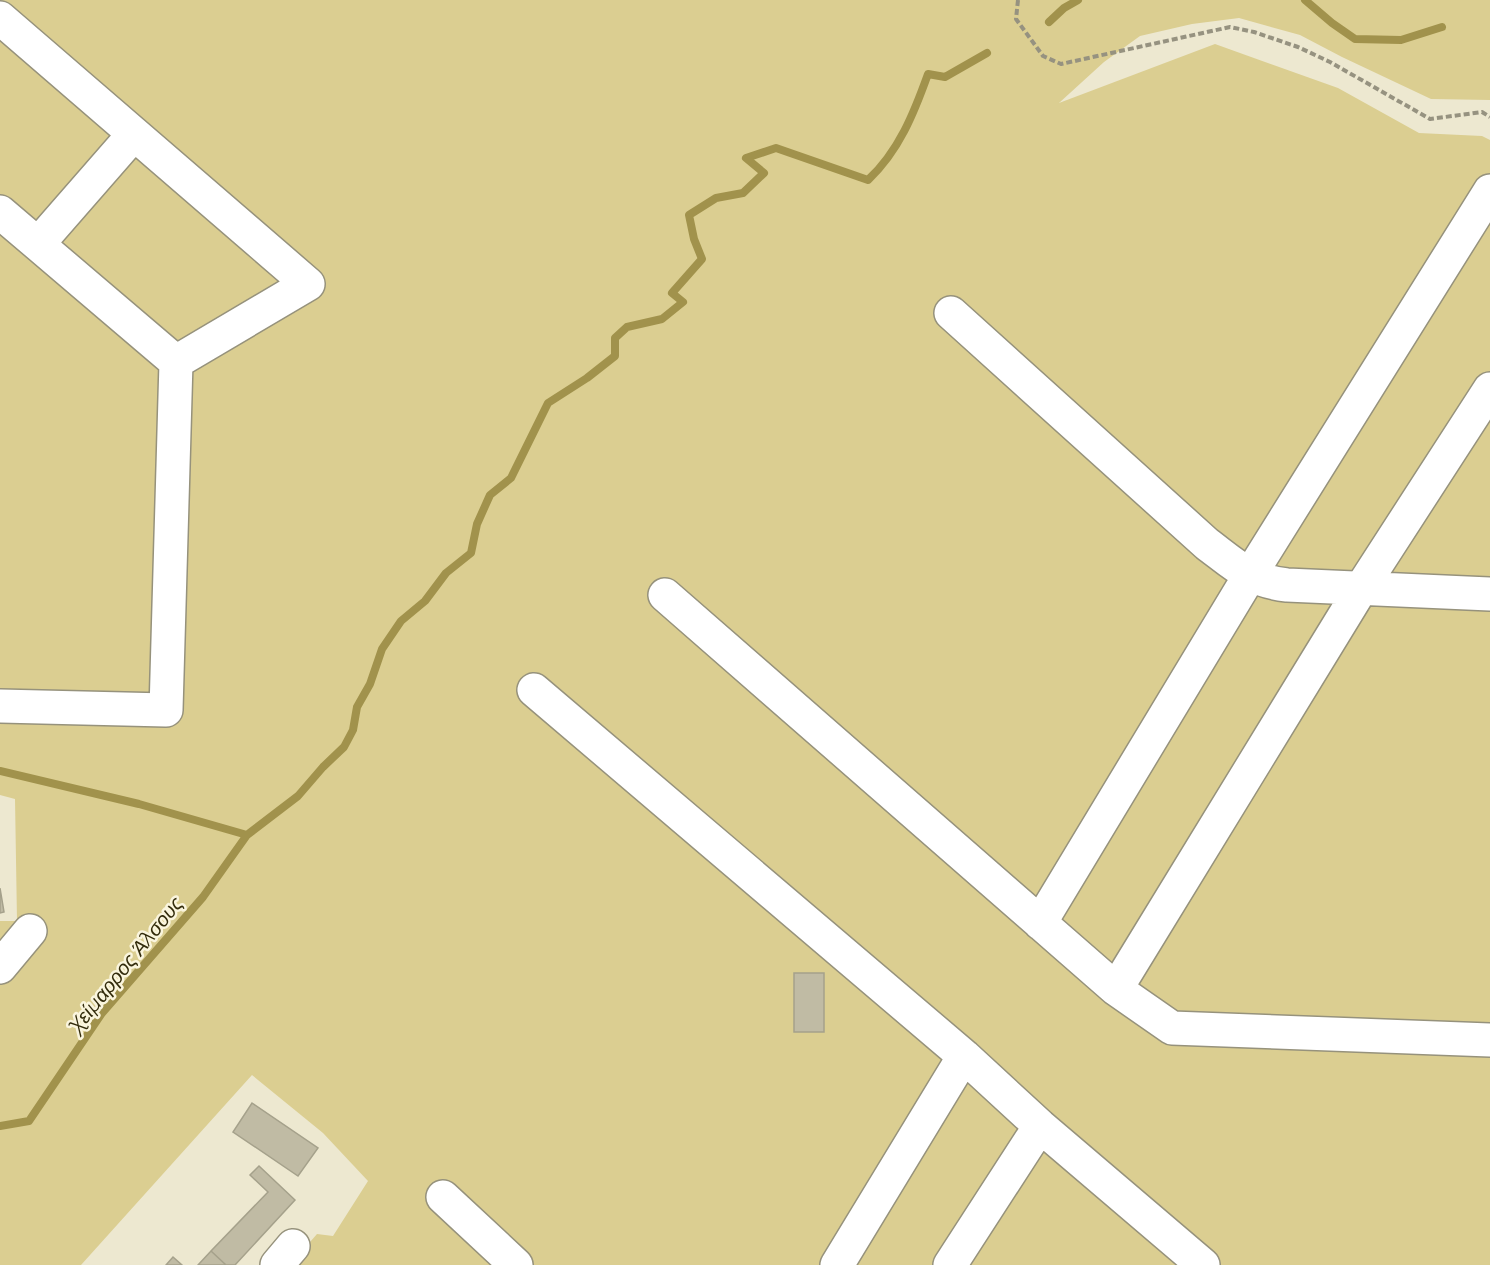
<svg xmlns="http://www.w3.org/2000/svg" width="1490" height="1265" font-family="Montserrat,sans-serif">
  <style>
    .green { fill: #dbce91 }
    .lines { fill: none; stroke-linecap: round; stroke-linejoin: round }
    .stream { stroke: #a1924c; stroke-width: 8 }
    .building { fill: #c0bba4; stroke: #a5a18b; stroke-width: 1.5 }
    .minor-casing { stroke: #96927c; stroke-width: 36 }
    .path { stroke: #969280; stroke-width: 4; stroke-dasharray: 6 3; stroke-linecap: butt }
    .minor { stroke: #fff; stroke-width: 33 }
    .labels { text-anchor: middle; stroke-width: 5; stroke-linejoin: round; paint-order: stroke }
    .water-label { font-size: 20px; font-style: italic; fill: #322b0b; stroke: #faf5dd }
  </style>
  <rect width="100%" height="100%" fill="#ede8d0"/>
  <path class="green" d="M0,0h1490v100l-59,-1 -89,-42 -42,-22 -61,-17 -47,6 -52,12 -36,26 -45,41 156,-59 123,44 81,45 63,3 8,4v1125h-1200l27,-31 16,2 35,-55 -45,-48 -71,-58 -171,190h-81v-344h17l-2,-122 -15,-4z"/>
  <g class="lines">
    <path class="stream" d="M1305,0l27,23 23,16 46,1 41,-13
      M1049,22l15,-14 14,-8
      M0,771l139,33 108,31
      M0,1126l29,-5 73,-108 101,-116 44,-62 51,-39 25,-29 21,-20 9,-17 4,-23 13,-23 12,-35 19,-28 24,-20 21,-28 25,-20 6,-29 13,-29 21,-17 37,-75 39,-25 28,-22v-18l12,-11 35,-8 21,-17 -11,-9 30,-34 -8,-20 -5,-24 27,-17 27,-5 21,-20 -18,-15 30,-10 92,32c31,-29 46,-67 60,-106l17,3 42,-24"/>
  </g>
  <path class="building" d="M0,888l4,24 -4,1z
    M794,973h30v59h-30z
    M252,1103l66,45 -20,28 -65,-44z
    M259,1166l36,34 -60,65h-9l-15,-14 57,-59 -18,-17z
    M211,1251l15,14h-28z
    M173,1257l9,8h-16z"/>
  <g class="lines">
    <defs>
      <path id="minor" d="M0,18l308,266 -132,78
        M0,212l176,150
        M38,244l96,-110
        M951,313l256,231c28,21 43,37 80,41l203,9
        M665,595l451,394 56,39 318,12
        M534,690l430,366 76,70 163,139
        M0,706l166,4 10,-348
        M1040,923l210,-348 240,-384
        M0,967l30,-36
        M1116,989l246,-402 128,-198
        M443,1197l73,68
        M277,1265l16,-19
        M837,1265l127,-209
        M950,1265l90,-139"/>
    </defs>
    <use href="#minor" class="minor-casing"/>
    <path class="path" d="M1018,0l-2,19 27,37 18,8 169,-37 24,5 44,15 32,15 100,57 52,-7 8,5"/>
    <use href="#minor" class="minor"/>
  </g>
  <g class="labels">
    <g class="water-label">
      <text transform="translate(126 964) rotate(-51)" y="7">Χείμαρρος Άλσους</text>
    </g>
  </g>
</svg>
